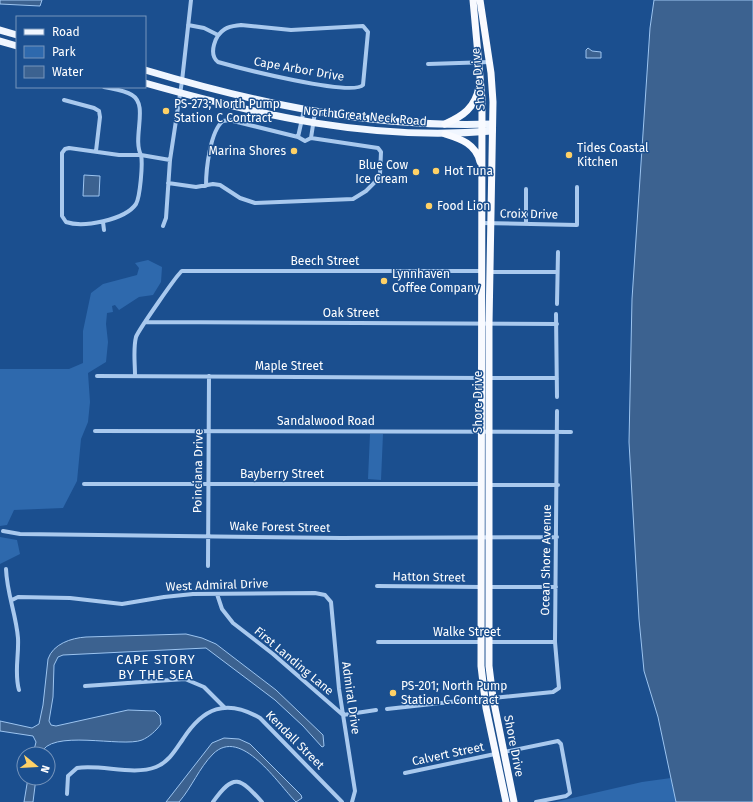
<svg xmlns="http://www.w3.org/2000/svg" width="753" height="802" font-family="'Fira Sans',sans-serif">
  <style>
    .green { fill: #2e69ad }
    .water { fill: #3c6290; stroke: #9cc4f0 }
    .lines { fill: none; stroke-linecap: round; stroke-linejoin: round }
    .minor { stroke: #a9c9ee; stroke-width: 4 }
    .primary { stroke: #f0f6ff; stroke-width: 7 }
    .trunk { stroke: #f8faff; stroke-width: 7 }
    .poi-dot { fill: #ffd166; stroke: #1b4f8f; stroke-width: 1.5 }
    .labels { text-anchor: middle; stroke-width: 3; stroke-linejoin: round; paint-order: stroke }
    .street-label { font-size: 12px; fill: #fff; stroke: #1b4f8f }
    .poi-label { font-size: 12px; fill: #fff; stroke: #1b4f8f; text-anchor: start }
    .neighbourhood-label { font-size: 13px; letter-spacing: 1px; fill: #fff; stroke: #1b4f8f }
  </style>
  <rect width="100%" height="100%" fill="#1b4f8f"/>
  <path class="green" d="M148,260l14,7 -1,15 -8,13 -14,2 -20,13 -4,-5 -3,1 1,6 -6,1 -1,11 2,18 -2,20 -18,11 2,29 -2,20 -7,17 -4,42 -14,27 -49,2 -7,15 -7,1v-157h69l14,-6v-32l8,-38 12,-9 34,-9 2,-7 -4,-5z
    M370,434h13l-2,46 -13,-1z
    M0,537l17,3 3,14 -20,10z
    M671,778l5,24h-121l87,-20z"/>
  <path class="water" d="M0,0h42l-2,6 -40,-2z
    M654,0h99v802h-77l-18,-85 -14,-46 -5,-52 -10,-177 3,-143 18,-271z
    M588,48l4,3 9,1v6h-15v-8z
    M84,175l16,1 -1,20h-16z
    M186,634l16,4 14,6 60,46 47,45 1,11 -2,1 -19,-21 -28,-26 -69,-52 -143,7 -5,2 -4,8 -1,32 -4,24 2,4 5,1 72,-16 27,1 5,5 1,8c-5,7 -12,13 -19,16 -20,8 -93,-12 -101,14h-8l3,-12 -3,-6 -33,-5v-10l32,7 7,-4 4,-19 5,-46c5,-15 23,-21 38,-22z
    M224,738l15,1 11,5 51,51 1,3 -6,4c-18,-18 -55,-76 -83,-48 -14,14 -21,33 -34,48h-13l46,-59z
    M28,778h8l-3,24h-9z"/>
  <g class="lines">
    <path class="minor" d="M188,25l16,3 14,7
      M241,25l50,5 72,-4 5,6 -5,53c-11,12 -124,-17 -145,-23 -10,-8 -3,-27 7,-33 5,-3 10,-3 16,-4z
      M428,64l62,-2
      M104,87c9,2 20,3 28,8 17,10 0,43 9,60l29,5
      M64,100l30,8 5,3 1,6 -4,34
      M298,137l6,-27
      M69,148l50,7h22c2,9 -1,42 -5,49 -11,16 -53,24 -70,18l-4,-6v-63l3,-4z
      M168,183l28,4 17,-3 7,1 20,13 15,5 98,-4 13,-8 11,-11 3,-6 1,-22 -3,-4 -67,-10
      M206,186c0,-16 4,-55 17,-65l6,-1 69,17 7,4 6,-3 4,-26
      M526,189v35
      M103,222l1,8
      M481,223l96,2v-38
      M163,226l3,-8 4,-58 12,-79 9,-81
      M490,272h66
      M557,304l1,-52
      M556,314l1,83
      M145,322l412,2
      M135,375c0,-12 -2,-26 1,-38 2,-6 42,-64 46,-66h299
      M97,376l384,2
      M489,378h68
      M95,431l476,1
      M84,484h397
      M489,485h69
      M3,531l17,3 321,4 216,-1
      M208,566l1,-190
      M6,569c1,25 10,45 12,69 1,18 -4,35 1,52
      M377,586l104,1
      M489,587h67
      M217,594l5,15 11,14 40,31 70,61 33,-5
      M12,600l6,-3 52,1 52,6 42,-7 29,-3 122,-1 10,2 6,7 8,87 16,102 -3,11
      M378,642h104
      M489,642h66
      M85,686l100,-7 19,8 21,21
      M493,698l60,-6 6,-4 -4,-46 2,-231
      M387,709l99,-11
      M504,752l54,-11 3,3 9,49 -4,3 -30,6
      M405,773l90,-19
      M67,794l1,-18 9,-8c24,-4 56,8 79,-1 13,-5 20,-18 27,-28 20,-31 43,-41 77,-21l82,84
      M213,802c21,-30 27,-24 49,0"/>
    <path class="primary" d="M0,30l17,5
      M0,41l17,5
      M145,70c114,34 227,58 347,54
      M145,83c117,33 224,58 347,48"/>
    <path class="trunk" d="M473,0l9,99 -1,567 5,42 20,94
      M480,0l11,73 2,29 -4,222v342l4,32 21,104
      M445,124c18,-8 30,-16 34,-37
      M445,134c16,5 31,10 35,28"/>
  </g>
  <g class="poi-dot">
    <circle cx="166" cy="111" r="4"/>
    <circle cx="294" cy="151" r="4"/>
    <circle cx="569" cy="155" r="4"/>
    <circle cx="436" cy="171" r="4"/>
    <circle cx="416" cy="172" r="4"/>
    <circle cx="429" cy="206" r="4"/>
    <circle cx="384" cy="281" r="4"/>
    <circle cx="393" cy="693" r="4"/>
  </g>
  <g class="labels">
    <g class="street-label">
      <text transform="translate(299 69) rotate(10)" y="4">Cape Arbor Drive</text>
      <text transform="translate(478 79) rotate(-95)" y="4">Shore Drive</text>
      <text transform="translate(365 116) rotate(5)" y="4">North Great Neck Road</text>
      <text transform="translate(529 214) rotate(1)" y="4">Croix Drive</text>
      <text x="325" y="265">Beech Street</text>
      <text x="351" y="317">Oak Street</text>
      <text x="289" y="370">Maple Street</text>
      <text transform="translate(478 402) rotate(-90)" y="4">Shore Drive</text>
      <text x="326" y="425">Sandalwood Road</text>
      <text transform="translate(198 471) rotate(-89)" y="4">Poinciana Drive</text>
      <text x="282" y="478">Bayberry Street</text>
      <text transform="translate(280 527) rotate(1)" y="4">Wake Forest Street</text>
      <text transform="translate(546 560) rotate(-89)" y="4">Ocean Shore Avenue</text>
      <text transform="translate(429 577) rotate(1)" y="4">Hatton Street</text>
      <text transform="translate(217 585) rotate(-2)" y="4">West Admiral Drive</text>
      <text x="467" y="636">Walke Street</text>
      <text transform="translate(294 661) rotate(40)" y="4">First Landing Lane</text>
      <text transform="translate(351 698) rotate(82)" y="4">Admiral Drive</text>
      <text transform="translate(295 740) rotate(45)" y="4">Kendall Street</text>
      <text transform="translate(514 746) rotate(79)" y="4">Shore Drive</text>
      <text transform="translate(448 754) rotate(-12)" y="4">Calvert Street</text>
    </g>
    <g class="poi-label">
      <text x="174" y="108">PS-273; North Pump<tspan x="174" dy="14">Station C Contract</tspan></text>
      <text x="577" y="152">Tides Coastal<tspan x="577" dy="14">Kitchen</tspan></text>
      <text x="286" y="155" text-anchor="end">Marina Shores</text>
      <text x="408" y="169" text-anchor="end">Blue Cow<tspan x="408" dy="14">Ice Cream</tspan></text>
      <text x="444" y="175">Hot Tuna</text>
      <text x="437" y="210">Food Lion</text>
      <text x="392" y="278">Lynnhaven<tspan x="392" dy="14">Coffee Company</tspan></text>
      <text x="401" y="690">PS-201; North Pump<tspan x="401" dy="14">Station C Contract</tspan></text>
    </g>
    <g class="neighbourhood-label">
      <text x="156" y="664">CAPE STORY<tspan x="156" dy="15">BY THE SEA</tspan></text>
    </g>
  </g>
  <rect x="16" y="16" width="130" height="72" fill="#1b4f8f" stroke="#7695bc"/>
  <rect x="24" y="29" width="20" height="6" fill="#f0f6ff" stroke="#7695bc"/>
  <text x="52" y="36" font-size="12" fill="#ffffff">Road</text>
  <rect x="24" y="46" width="20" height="12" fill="#2e69ad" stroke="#7695bc"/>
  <text x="52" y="56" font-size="12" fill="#ffffff">Park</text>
  <rect x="24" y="66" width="20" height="12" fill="#3c6290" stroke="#7695bc"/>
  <text x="52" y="76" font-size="12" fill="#ffffff">Water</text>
  <g transform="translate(36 766) rotate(108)"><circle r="19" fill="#1b4f8f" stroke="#7695bc"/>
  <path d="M0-3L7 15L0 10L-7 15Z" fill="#ffd166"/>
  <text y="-6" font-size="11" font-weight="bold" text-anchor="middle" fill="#ffffff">N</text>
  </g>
</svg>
